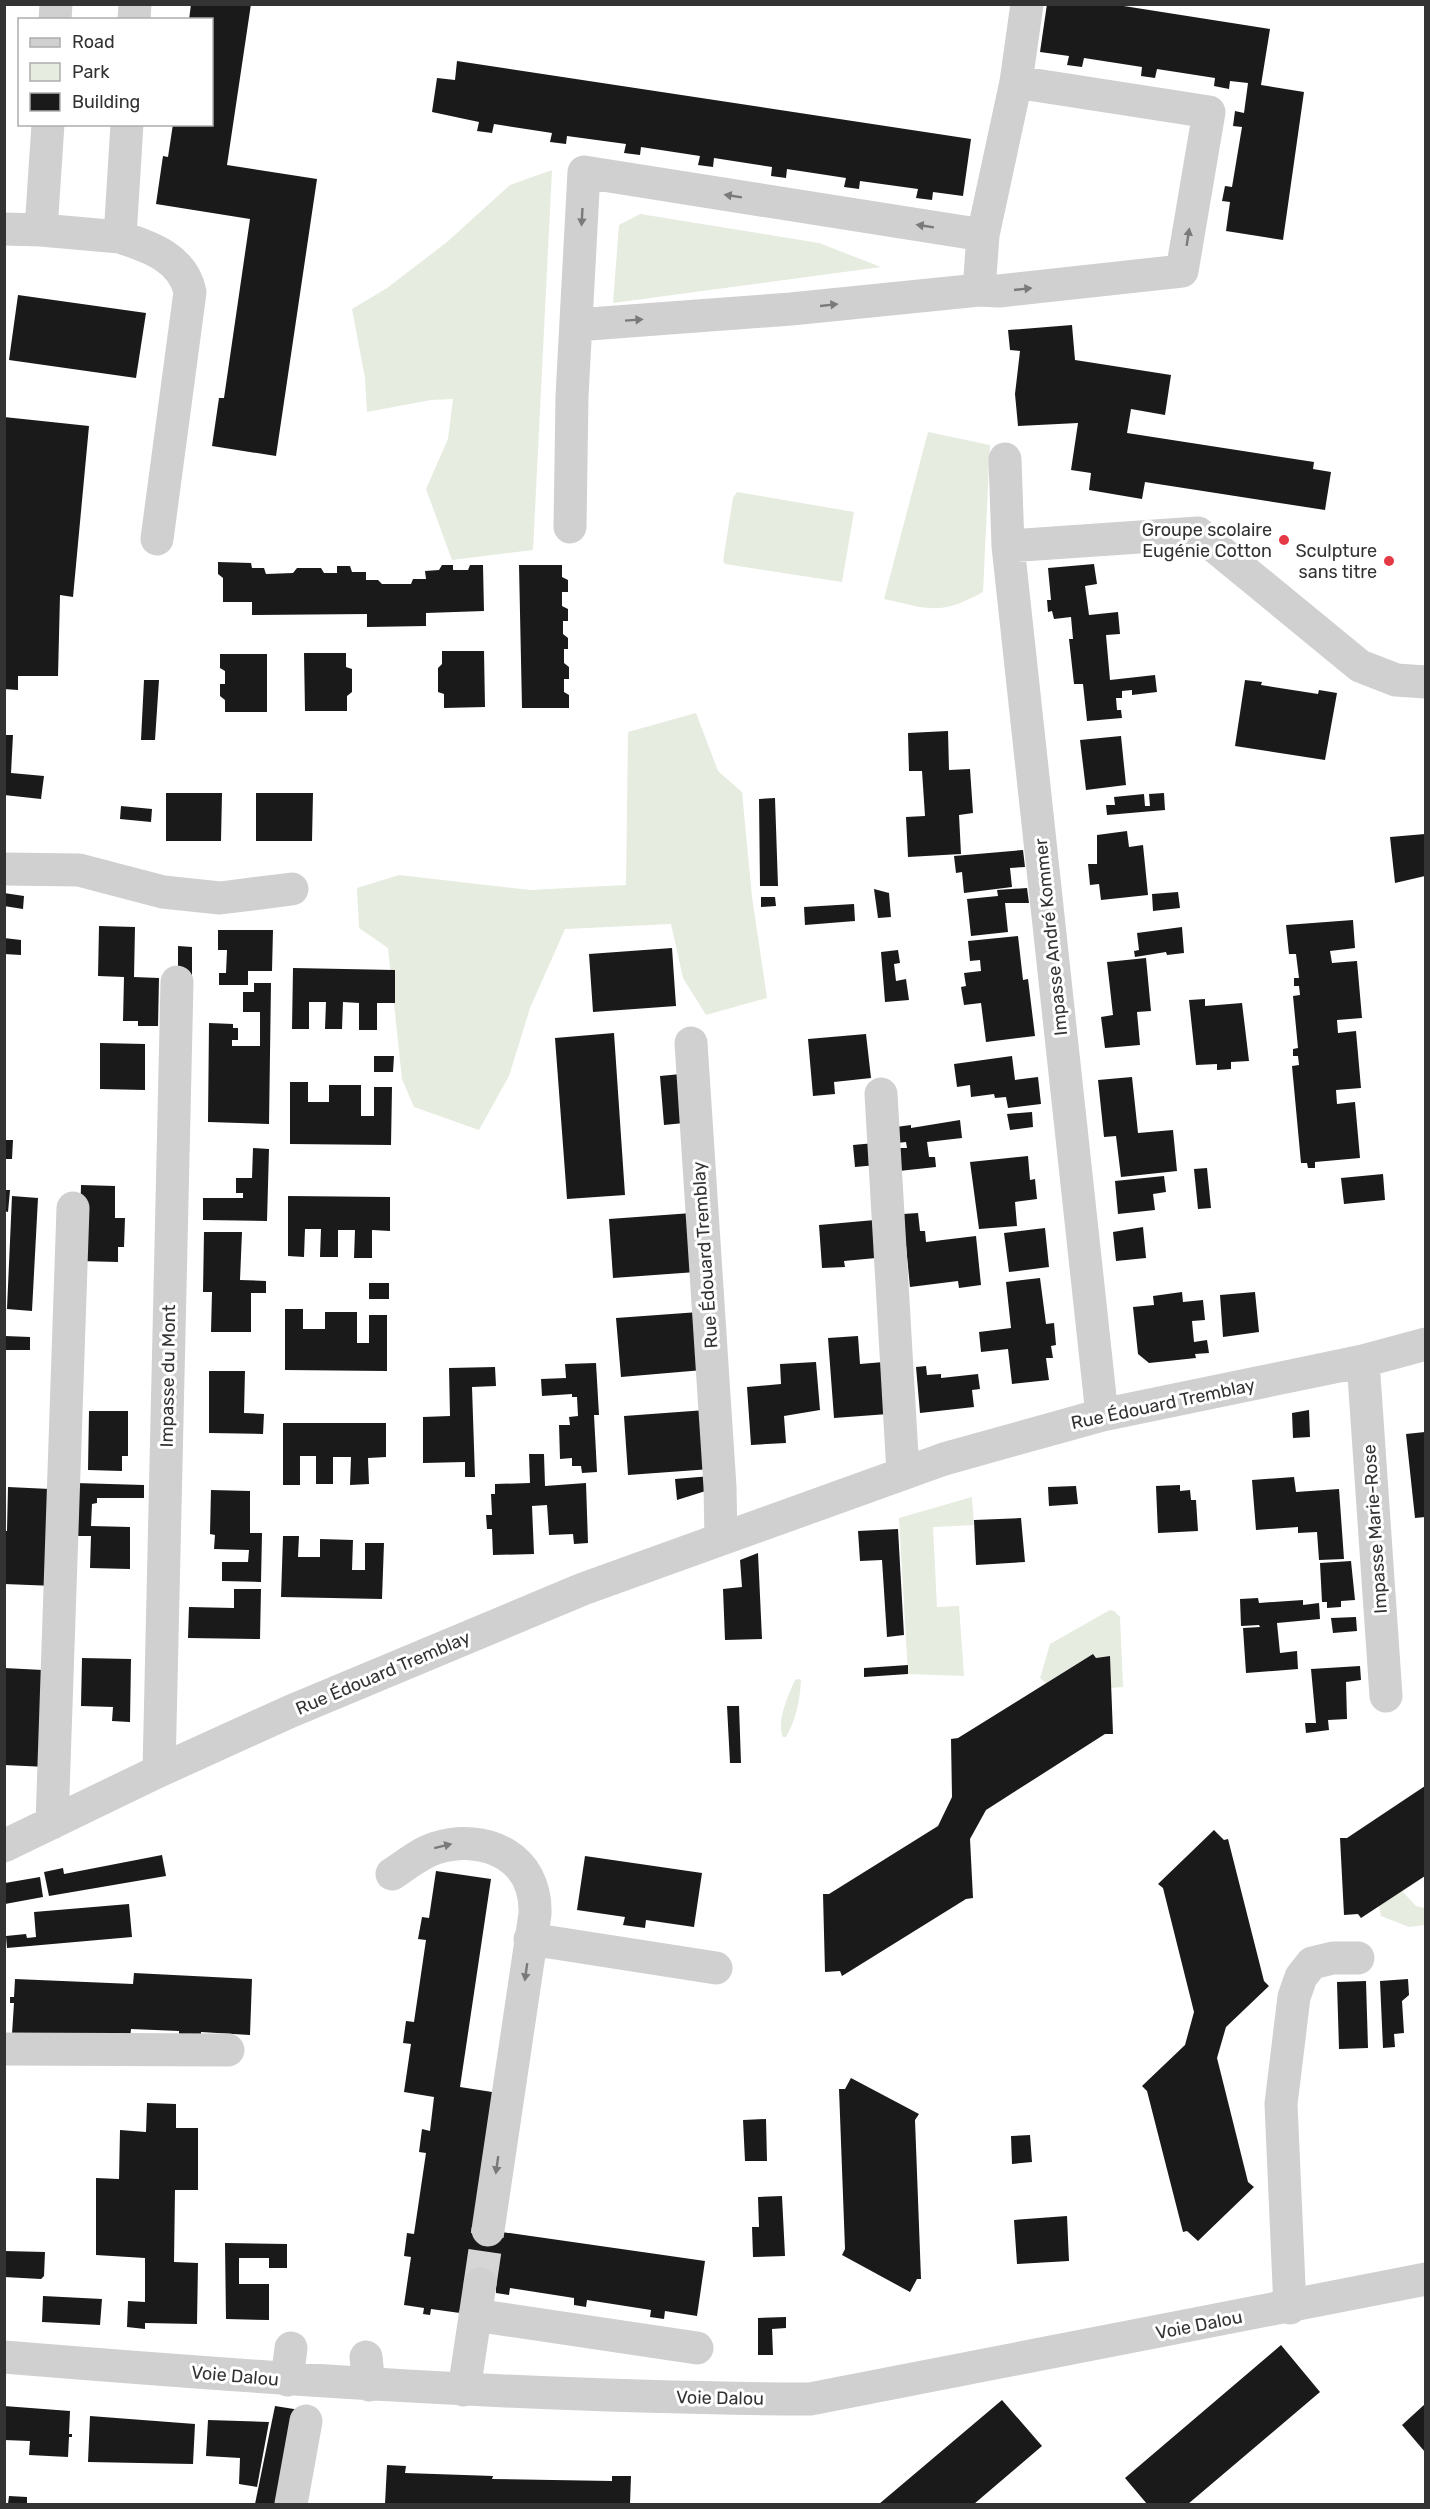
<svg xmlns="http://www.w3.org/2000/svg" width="1430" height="2509" font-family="Rubik,sans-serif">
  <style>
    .green { fill: #e6ecdf }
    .building { fill: #1a1a1a }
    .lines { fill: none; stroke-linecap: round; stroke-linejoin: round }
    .minor-tunnel { stroke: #d6d6d6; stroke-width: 33; stroke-dasharray: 33 16; stroke-linecap: butt }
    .minor { stroke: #d0d0d0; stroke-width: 33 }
    .oneway { fill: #7a7a7a }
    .poi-dot { fill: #e63946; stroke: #fff; stroke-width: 2 }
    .labels { text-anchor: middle; stroke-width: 6; stroke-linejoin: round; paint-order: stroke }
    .poi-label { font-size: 18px; fill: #333; stroke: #fff; text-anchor: end }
    .street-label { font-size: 18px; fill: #333; stroke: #fff }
  </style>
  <rect width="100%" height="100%" fill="#fff"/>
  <path class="green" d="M552,170l-19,380 -81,10 -26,-71 22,-50 5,-40 -22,1 -64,12 -2,-34 -13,-69 35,-21 60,-46 63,-57z
    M640,214l179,29 62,24 -268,36 6,-78z
    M928,432l62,13 -7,147c-44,24 -53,17 -99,7z
    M737,492l117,20 -12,70 -117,-18 -2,-3 10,-63z
    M696,713l22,58 24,21 10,105 15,101 -61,17 -23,-37 -12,-54 -106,5 -35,79 -21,68 -30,54 -65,-23 -12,-28 -14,-131 -29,-20 -2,-40 42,-13 131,15 96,-5 2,-153z
    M972,1497l2,28 -41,2 4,80 22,-1 5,70 -56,-2 -9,-156z
    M1110,1610l4,1 6,6 3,70 -12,1 -1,-32 -14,2 -3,-4 -47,29 -6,-5 10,-34z
    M798,1679l3,1c-1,20 -5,40 -15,57h-3c-7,-16 5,-41 12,-57z
    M1402,1891l14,15 9,2v17l-16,2 -28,-11 -2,-10z"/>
  <path class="building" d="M191,4h60l-24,161 90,14 -41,277 -64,-10 7,-48h5l26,-179 -94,-15 7,-48 5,1 5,-33h39v-104h-23z
    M1047,4h64l159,25 -9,56 43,7 -21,148 -57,-9 4,-29 -8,-1 3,-15 7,1 10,-60 -9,-1 2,-15 9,2 4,-30 -18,-2 -1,8 -15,-3 1,-8 -58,-9 -2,9 -14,-2 1,-9 -58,-9 -2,9 -15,-2 2,-9 -29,-4z
    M457,61l514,78 -8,57 -30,-4 -1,8 -16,-2 2,-9 -58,-8 -1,8 -15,-2 2,-9 -59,-9 -1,9 -15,-2 1,-9 -58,-9 -1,9 -15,-2 2,-9 -59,-9 -1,8 -16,-2 2,-9 -59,-8 -1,8 -16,-2 2,-9 -58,-9 -2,9 -15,-2 2,-9 -47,-10 5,-34 18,2z
    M18,295l128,18 -10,65 -127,-18z
    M1072,325l3,35 96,15 -6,40 -34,-6 -4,24 187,29 -1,7 18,3 -6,38 -180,-28 -3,17 -53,-9 2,-17 -20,-3 7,-47 -60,3 -3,-32 5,-43 -10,-1 -2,-20z
    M4,417l85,9 -16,171 -13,-2 -2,81h-40v14l-14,-1z
    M218,562l33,1 1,5h12l2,6 27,-1 4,-5h24l3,5h13v-7h13l2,6h14v8h12l4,4h29l2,-5h13l-1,-8 14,-1 3,-5h11v5h15l2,-5h13l1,46 -58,2v13l-59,1v-13l-115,1v-13h-29v-24l-5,-4z
    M1094,564l3,20 -12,2 4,29 29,-3 2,22 -14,1 4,45 45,-5 2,17 -25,3v-5l-10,1v7h-6l1,12h4l1,8 -35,3 -4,-37h-9l-5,-45h4l-2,-22 -17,2 -2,-8 -4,1 -1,-12h4l-3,-32z
    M519,565h43v12l6,3v12h-6v14l6,3v12h-5v13l5,4v11h-4v14l5,4v12h-5v13l5,3v13h-47z
    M442,651h42l1,56 -41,1v-14l-6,-2v-24l4,-4z
    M304,653h42v14l6,2v23l-5,4v15h-42z
    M220,654h47v58h-42v-12l-5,-4v-12h5v-13l-5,-3z
    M144,680h15l-4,60h-14z
    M1245,680l17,2 -1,3 57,9 1,-4 18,3 -12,67 -90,-14z
    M948,731l1,39 21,-1 3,44 -14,2 2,39 -53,3 -2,-40 19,-1 -3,-45h-13l-1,-38z
    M4,735h9l-2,38 33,3 -3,23 -37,-4z
    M1121,736l5,49 -40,5 -6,-50z
    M166,793h56l-1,48h-55z
    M256,793h57l-1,48h-56z
    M1164,793l1,17 -58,5 -1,-10h9l-1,-8 30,-3 1,12h5l-1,-12z
    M775,798l3,88h-18l-1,-87z
    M121,806l31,3 -1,13 -31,-3z
    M1127,831l2,16 14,-2 5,50 -47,5 -2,-16 -9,1 -2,-21h9v-29z
    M1425,834v42l-30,7 -5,-46z
    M1023,850l2,17 -15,1 2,19 -48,6 -2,-21 -6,1 -2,-17z
    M1027,888l2,15h-24l3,29 -37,4 -4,-37 31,-3 -1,-6z
    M874,889l15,4 2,24 -13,1z
    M1178,892l2,16 -27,3 -1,-17z
    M4,893l20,3 -1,13 -19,-3z
    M761,897h14l1,9 -15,1z
    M854,904l1,17 -50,4 -1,-18z
    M1353,920l2,28 -25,3 2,12 25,-2 5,57 -25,2 1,13 18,-2 5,57 -25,2 1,14 18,-2 5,56 -45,4v6h-7l-1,-5h-6l-9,-97 7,-1 -1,-9h-5v-7l5,-1 -5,-52 7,-1 -1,-9h-5v-8h5l-3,-24h-7l-3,-29z
    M99,926l36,1 -1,50 25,1 -1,48h-20v-5h-15l1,-44 -26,-1z
    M1182,927l2,26 -17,2 -1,-3 -31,5 -1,-6 5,-1 -2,-17z
    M218,930h55l-1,41h-24v14h-29v-12h7l1,-23h-9z
    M1018,936l5,44 5,-1 7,57 -49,6 -5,-39 -17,2 -3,-18 5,-1 -2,-13 17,-2 -1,-11 -10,1 -2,-20z
    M4,938l17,2v15l-17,-1z
    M178,946l14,1v31h-14z
    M672,948l4,58 -83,6 -4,-58z
    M898,950l2,13 -6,1 2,17 10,-2 3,21 -24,2 -4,-50z
    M1146,958l5,53 -14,1 3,33 -35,3 -4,-31 12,-2 -6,-53z
    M293,968l102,2v33h-18v27h-18v-27l-16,-1 -1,27h-17l1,-27h-17v27h-17z
    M254,983h17l-2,141 -61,-2 1,-99 24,1v4h5v12h-6v6h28v-34h-17v-20h11z
    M1205,999v7l37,-3 7,58 -18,1v7l-14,1v-6l-21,1 -7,-65z
    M614,1033l11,162 -58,4 -12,-161z
    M866,1034l5,44 -37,4 1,12 -22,2 -5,-57z
    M100,1043l45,1v46l-45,-1z
    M374,1056h20l-1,16h-19z
    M1012,1056l3,24 23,-3 3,27 -33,4 -2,-11 -11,1 -1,-4 -23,3 -1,-12 -13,2 -3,-23z
    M681,1074l3,49 -20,2 -4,-49z
    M1132,1077l6,56 35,-3 4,41 -56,6 -5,-41 -12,1 -6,-57z
    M290,1082h18v20h21v-17h32v31h13v-29h18l-1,58 -101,-1z
    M1032,1112l1,15 -23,3 -3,-16z
    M960,1120l2,18 -35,4 2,15h6l1,10 -37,4 -1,-23h9l-1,-6 -9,1 -1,-16 15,-2v3z
    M4,1140h9l-1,19h-8z
    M875,1143l2,22 -22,2 -2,-22z
    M253,1148l16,1 -2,72 -64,-1v-22h40v-5h-7v-15h16z
    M1028,1156l2,24 5,-1 2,20 -22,3 2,24 -38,3 -9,-67z
    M1207,1168l4,40 -13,1 -4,-40z
    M1383,1174l2,26 -41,4 -3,-26z
    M1164,1176l2,16 -13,2 2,16 -37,4 -3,-33z
    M81,1185l34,1v32h10l-1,29h-6v15l-39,-1z
    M4,1190h6l-2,22 -4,-1z
    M12,1196l26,2 -6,113 -25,-2z
    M288,1196l102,1v34l-18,-1v28h-18l1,-28h-17v27h-18l1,-28h-16l-1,28 -16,-1z
    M692,1213l4,59 -83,6 -4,-59z
    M918,1213l2,18h5l1,11 50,-6 5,49 -22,3 -1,-7 -48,6 -7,-73z
    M886,1219l-10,39 -32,3 1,6 -23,1 -3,-43z
    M1143,1227l3,31 -30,3 -3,-29z
    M1045,1228l4,39 -40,5 -5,-39z
    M204,1232h38l-2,48 26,1v12h-15v39h-40l1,-40h-9z
    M1040,1278l6,46 8,-1 2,22 -5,1 2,12h-7l3,22 -37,4 -4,-35 -27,3 -2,-20 32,-4 -5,-46z
    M369,1283h20v16h-20z
    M1182,1292l1,10 20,-2 2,20 -13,1 2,21 13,-2 2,13 -14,1 1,4 -47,5 -11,-9 -5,-47 21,-2 -1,-9z
    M1255,1292l4,40 -36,5 -3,-42z
    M285,1309h18v20h22v-17h32v31h12v-28h18v56l-102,-1z
    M699,1312l4,58 -82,7 -5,-59z
    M5,1336l25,1v13h-25z
    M858,1336l2,28 24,-2 4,52 -54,4 -6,-80z
    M816,1362l4,48 -36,6 2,27 -35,2 -4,-58 34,-3 -1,-20z
    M596,1363l3,52h-5l3,57 -15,1 -1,-7h-9v-8l-12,1 -1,-34h11l-1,-8 9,-1 -1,-19h-5v-3l-30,2 -1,-17 25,-1 -1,-14z
    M926,1366l1,9 14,-1v4l37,-4 2,15 -8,1 2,17 -54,6 -4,-46z
    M495,1367l1,19 -24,1 3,90h-10v-15l-42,1v-46l27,-1 -1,-48z
    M209,1371h36l-1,42 20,1 -1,20 -54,-1z
    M706,1410l5,59 -83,6 -4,-59z
    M1309,1410l1,27 -17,1 -1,-25z
    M89,1411h39v45h-6v15l-34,-1z
    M283,1423h103v34l-18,1 1,26 -19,1 1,-28h-18v27h-17v-28h-16v29h-17z
    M1425,1432v85l-10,1 -9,-84z
    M529,1454h15l1,32 41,-3 2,60 -14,1 -1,-10 -24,1 -2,-30 -15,1 2,48 -41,1 -1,-26h-5l-1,-14h6l-1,-21h4v-10l35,-1z
    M711,1476l1,13 -35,11 -2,-21z
    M1294,1477l2,15 43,-3 5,70 -25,1 -2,-28 -19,1v-6l-42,3 -4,-50z
    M75,1483l69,2v13h-47v5l-5,1 -1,22 39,1v42l-40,-1 1,-32h-18z
    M1180,1485v6l10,-1 1,10h5l2,31 -40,2 -2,-47z
    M1076,1486l2,18 -29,2 -1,-19z
    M8,1487l42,2 5,97 -51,-2v-53h3z
    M211,1490l39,1v42h12l-1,49 -39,-1v-19h26l1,-12 -35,-1 1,-14 -5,-1z
    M1021,1518l4,44 -49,3 -2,-45z
    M898,1529l6,106 -17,2 -5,-77 -22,1 -2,-30z
    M283,1536h16l-1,21h22v-18l33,1 -1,30h13v-27h19l-2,56 -101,-2z
    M758,1553l4,86 -37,1 -2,-51 19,-2 -2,-27z
    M1351,1561l4,39 -14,1v6l-14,1v-6h-5l-2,-39z
    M234,1589h27l-1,50 -72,-1 1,-31 45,1z
    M1258,1598l1,5 44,-3v5l16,-2 1,16 -43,4 3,30 17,-2 1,18 -52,4 -3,-45 17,-1 -1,-2 -18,1 -1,-27z
    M1356,1617l1,14 -24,2 -2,-15z
    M1093,1654l3,4 14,-2 3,78h-8l-119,76 -16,29 3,59 -7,1 -124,77 -2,-5 -15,1 -2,-78h6l109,-68 14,-29 -1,-58 7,-1z
    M82,1658l49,1 -1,63 -18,-1 1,-14 -32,-1z
    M908,1665v9l-44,3v-9z
    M1360,1666l1,14 -15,2 1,37 -19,1 1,10 -23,3 -1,-10h11l-5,-54z
    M4,1668l39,2 4,97 -43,-2z
    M727,1706h12l2,57h-11z
    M1425,1786v90l-64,42 -3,-4 -14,1 -4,-77h7z
    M1214,1830l10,10 4,-1 36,142 5,5 -43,41 -9,31 31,124 6,5 -56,54 -11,-10 -4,1 -36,-141 -5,-5 43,-41 9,-33 -31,-124 -5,-4z
    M162,1855l4,21 -117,20 -5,-24 19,-4 1,6z
    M585,1856l117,17 -8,54 -48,-7 -1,8 -22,-3 2,-8 -48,-7z
    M436,1871l55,8 -31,208 32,5 -4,138 217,31 -8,55 -32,-5 -1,8 -14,-2 1,-7 -64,-10 -1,7 -12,-2v-7l-64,-10 -1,7 -13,-2v-6l-32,-5 -4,31 -29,-4 -1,6 -7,-1 1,-6 -20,-3 7,-48 -7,-1 3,-23 7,1 12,-81 -7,-1 3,-23 8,2 4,-34 -30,-5 7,-48 -8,-1 3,-22 8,1 12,-82 -8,-1 4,-22 7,1z
    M40,1877l3,20 -38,7v-21z
    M129,1904l3,33 -125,11 -1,-12 20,-2 1,4 9,-1 -2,-25z
    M134,1973l118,6 -2,56 -49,-3v6l-22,-2v-5l-48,-2 -1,10 -118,-5 2,-31h-4v-6h4l1,-18 118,5z
    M1408,1979l1,16 -7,6 2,32 -10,1 1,13 -12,1 -3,-67z
    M1366,1981l2,67 -29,1 -2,-67z
    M851,2078l68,36 -4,6 6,159h-4l-7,13 -68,-37 3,-6 -6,-160h6z
    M147,2103l29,1v24h22v62h-23l-1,72 24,1 -1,61 -52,-1v6l-18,-2 1,-26 17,1v-44l-49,-3v-77l23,1 1,-49 26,2z
    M766,2119l1,42h-22l-2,-41z
    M1030,2135l2,27 -20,2 -1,-28z
    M782,2196l3,60 -32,1 -1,-30h7l-1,-30z
    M1067,2216l2,45 -52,3 -3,-44z
    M225,2243l62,1v24h-18v-10h-30v26h30v36l-43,-1z
    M4,2251l41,1 -1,24 -3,3 -37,-2z
    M43,2296l59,3 -2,26 -58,-3z
    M786,2317v11l-14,1 1,26h-15v-37z
    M1281,2345l39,47 -132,112h-41l-22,-26z
    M1002,2400l40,46 -68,58h-95z
    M1425,2404v48l-23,-27z
    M4,2406l66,5 -1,23h3v3h-3l-1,20 -39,-2 1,-14 -26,-1z
    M275,2406l25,4 -19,94h-26z
    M90,2416l105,8 -2,40 -105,-2z
    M208,2420l61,2 -12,65 -18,-3 1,-26 -34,-2z
    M387,2465l19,1 -1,7 88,3 -1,3 120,2v-5h19l-1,28h-245z
    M9,2496l18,1v7h-19z"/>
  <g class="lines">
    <path class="minor-tunnel" d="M480,2284l8,-54"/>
    <path class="minor" d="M55,20l1,-16
      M134,20l1,-16
      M48,124l-7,106 79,7
      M127,124l-7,113c30,10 63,21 70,55l-33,247
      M4,229l37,1
      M979,290l4,-55 33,-153 11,-78
      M576,325l215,-16 188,-19 20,1 183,-20 27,-159 -193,-30
      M1005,459l3,87 94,869
      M570,527l2,-131 12,-224 399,63
      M1008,546l190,-13 162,133 36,14 30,2
      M4,869l75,1 84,22 57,6 72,-9
      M691,1043l29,444 1,52
      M881,1094l22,379
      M1363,1361l23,335
      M159,1771l18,-789
      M52,1823l21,-615
      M4,1846l155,-75 130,-59 294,-123 361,-130 158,-44 261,-54 63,-17
      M392,1874c14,-9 28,-21 44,-26 50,-15 101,9 99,66l-47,316
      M530,1939l186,29
      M4,2049l224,1
      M1290,2308l-9,-204 13,-107 7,-20 11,-14 21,-5h25
      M475,2315l222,33
      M4,2357c269,22 537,41 806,42l616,-120
      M366,2357l3,28
      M287,2380l4,-32
      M464,2390l16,-106
      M291,2504l15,-83"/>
  </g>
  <defs><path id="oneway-solid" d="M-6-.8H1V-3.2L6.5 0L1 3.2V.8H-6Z" transform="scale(1.5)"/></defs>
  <g class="oneway">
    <use href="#oneway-solid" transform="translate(733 196) rotate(-171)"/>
    <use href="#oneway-solid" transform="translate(582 217) rotate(93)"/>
    <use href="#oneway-solid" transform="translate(925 226) rotate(-171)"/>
    <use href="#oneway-solid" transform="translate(1188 237) rotate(-81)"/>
    <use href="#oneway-solid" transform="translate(1023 289) rotate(-6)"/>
    <use href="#oneway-solid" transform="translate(829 305) rotate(-6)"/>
    <use href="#oneway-solid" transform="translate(634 320) rotate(-4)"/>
    <use href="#oneway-solid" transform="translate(443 1846) rotate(-14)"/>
    <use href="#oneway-solid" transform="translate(526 1972) rotate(98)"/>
    <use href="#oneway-solid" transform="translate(497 2165) rotate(98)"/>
  </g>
  <g class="poi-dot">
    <circle cx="1284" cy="540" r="6"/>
    <circle cx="1389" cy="561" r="6"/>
  </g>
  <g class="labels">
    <g class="poi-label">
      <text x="1272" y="536">Groupe scolaire<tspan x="1272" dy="21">Eugénie Cotton</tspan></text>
      <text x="1377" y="557">Sculpture<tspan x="1377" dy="21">sans titre</tspan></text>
    </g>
    <g class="street-label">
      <text transform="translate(1051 937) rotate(-96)" y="6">Impasse André Kommer</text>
      <text transform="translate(705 1255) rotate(-94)" y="6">Rue Édouard Tremblay</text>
      <text transform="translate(168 1376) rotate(-89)" y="6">Impasse du Mont</text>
      <text transform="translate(1163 1404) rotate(-12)" y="6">Rue Édouard Tremblay</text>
      <text transform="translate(1375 1529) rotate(-94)" y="6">Impasse Marie-Rose</text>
      <text transform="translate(383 1673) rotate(-23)" y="6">Rue Édouard Tremblay</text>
      <text transform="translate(1199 2325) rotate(-11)" y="6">Voie Dalou</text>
      <text transform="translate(235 2376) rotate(5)" y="6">Voie Dalou</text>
      <text transform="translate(720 2398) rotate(1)" y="6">Voie Dalou</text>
    </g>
  </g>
  <rect width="1430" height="2509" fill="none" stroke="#333333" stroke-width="12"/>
  <rect x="18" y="18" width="195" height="108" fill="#ffffff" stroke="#adadad" stroke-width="1.5"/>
  <rect x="30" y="38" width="30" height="9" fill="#d0d0d0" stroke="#adadad" stroke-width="1.5"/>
  <text x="72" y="48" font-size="18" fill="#333333">Road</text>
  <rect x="30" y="63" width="30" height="18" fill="#e6ecdf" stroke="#adadad" stroke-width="1.5"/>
  <text x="72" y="78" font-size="18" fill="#333333">Park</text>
  <rect x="30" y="93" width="30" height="18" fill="#1a1a1a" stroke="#adadad" stroke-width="1.5"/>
  <text x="72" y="108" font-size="18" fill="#333333">Building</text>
</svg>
